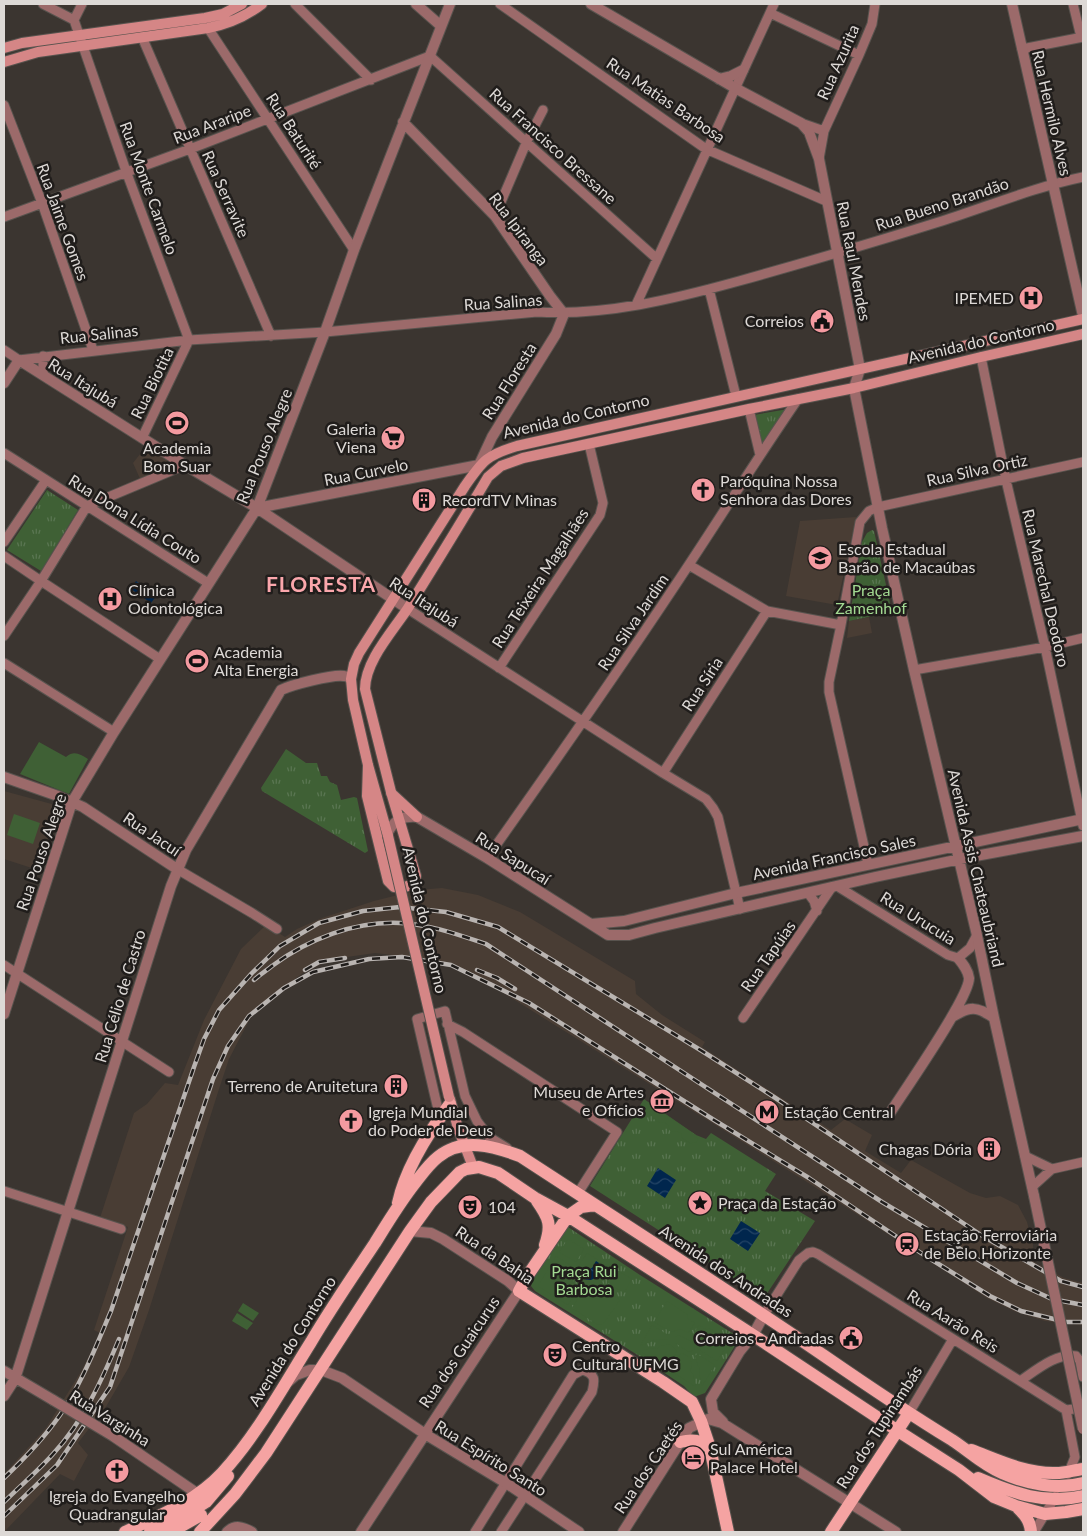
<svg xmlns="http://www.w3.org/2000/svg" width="1087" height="1536" font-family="Lato,sans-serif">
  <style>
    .built { fill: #493d34 }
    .grass { fill: url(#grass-tufts) }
    .garden { fill: #3f6035 }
    .water { fill: url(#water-waves) }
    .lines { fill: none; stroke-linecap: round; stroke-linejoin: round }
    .minor-casing { stroke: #58534e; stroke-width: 11 }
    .tertiary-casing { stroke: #58534e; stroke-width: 12 }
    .secondary-casing { stroke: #58534e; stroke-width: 12 }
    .primary-casing { stroke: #58534e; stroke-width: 14 }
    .minor { stroke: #9c6a6a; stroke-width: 9 }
    .tertiary { stroke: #9c6a6a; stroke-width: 10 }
    .secondary { stroke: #d58686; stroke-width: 10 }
    .primary { stroke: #f5a3a2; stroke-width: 12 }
    .rail-casing { stroke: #b9b4b1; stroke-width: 4.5 }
    .rail { stroke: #201d1b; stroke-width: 2.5; stroke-dasharray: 8; stroke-linecap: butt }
    .tertiary-bridge-casing { stroke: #58534e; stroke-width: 12; stroke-linecap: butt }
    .secondary-bridge-casing { stroke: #58534e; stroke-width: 12; stroke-linecap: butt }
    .tertiary-bridge { stroke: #9c6a6a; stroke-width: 10 }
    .secondary-bridge { stroke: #d58686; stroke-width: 10 }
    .labels { text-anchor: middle; stroke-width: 5; stroke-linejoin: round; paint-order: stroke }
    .street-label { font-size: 16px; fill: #ddd9d6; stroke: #201d1b }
    .poi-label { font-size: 16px; fill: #ddd9d6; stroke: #201d1b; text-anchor: start }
    .park-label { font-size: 16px; fill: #a3da92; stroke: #201d1b }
    .district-label { font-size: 21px; font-weight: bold; letter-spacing: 1px; fill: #fba7ac; stroke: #201d1b }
  </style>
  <defs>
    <pattern id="grass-tufts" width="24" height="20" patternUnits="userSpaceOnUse" patternTransform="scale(1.25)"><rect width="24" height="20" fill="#3f6035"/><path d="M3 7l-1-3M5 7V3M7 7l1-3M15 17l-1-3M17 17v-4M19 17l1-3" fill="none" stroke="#5a7652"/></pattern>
    <pattern id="water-waves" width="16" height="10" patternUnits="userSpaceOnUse" patternTransform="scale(1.25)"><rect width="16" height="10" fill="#00264d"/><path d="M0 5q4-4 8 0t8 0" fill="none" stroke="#254566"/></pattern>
  </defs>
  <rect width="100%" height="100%" fill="#3b3530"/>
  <path class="built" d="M148,444l29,19 -36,18 -8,-18z
    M856,517l-19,88 -51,-9 14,-75z
    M869,617l3,16 -25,5 2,-17z
    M4,791l55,15 -21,64 -34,-11z
    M442,888l36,7 42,17 115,69 1,13 26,21 43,27 -3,5 129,83 14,-11 27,16 -7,16 36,22 10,-13 59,33 16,5 14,-2 18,9 9,17 6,23 1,17 30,16 19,5v42l-38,-4 -31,-10 -27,-13 -180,-116 -326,-203 -32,-15 -21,-5 -53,-6 -42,6 -30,14 -39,30 -12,12 -23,44 -10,30 -70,221 -20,57 -22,38 -29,38 10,12 -14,26 -14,-7 -56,58v-58l42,-46 36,-58 18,-37 -6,-3 34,-103 -28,-9 34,-105 13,-9 18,-21 13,2 26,-65 37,-71 25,-24 19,12 12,-8 25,-11 52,-17 44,-11z"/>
  <path class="grass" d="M788,409l-27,39 -7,-33z
    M47,490l31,20 -37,61 -34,-21z
    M872,530l2,1 18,81 -43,9 13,-79 5,-9z
    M286,749l20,14h11l4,13h6l3,6 7,3 4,15 13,-3 3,1 11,53 -3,2 -103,-62 -1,-3z
    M644,1099l52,36 10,4 5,-6 65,41 -11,17 50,30 -51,77 -174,-112z
    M566,1227h2l72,48 100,63 -35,55 -11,4 -10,-11 -48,-32 -101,-63 -4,-5 2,-6z"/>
  <path class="garden" d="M39,742l27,15c8,-7 14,-3 22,2l-19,35 -49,-20z
    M14,814l26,9 -7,21 -26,-9z
    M652,1109h5l39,26v2l2,2 -2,4 -3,-1 -2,2 -10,-7 1,-3 -5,-3 -4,1 -3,-1 -2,-6 -4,-3 -4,1 -8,-5v-3l-3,-2z
    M568,1239l16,10 -8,13 -17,-10z
    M587,1253l23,15c-3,5 -6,13 -11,17 -11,8 -26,-1 -22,-15 2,-6 7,-12 10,-17z
    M556,1256l17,11c-2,9 -1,14 5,21l-10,17 -30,-19z
    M615,1269l17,10 -8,14 -17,-11z
    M603,1288l17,12 -17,24 -5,1 -26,-17 10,-17 9,2z
    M667,1301l21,14 -1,3 8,5 -7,10 -7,-4 -10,3 -17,-10z
    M243,1303l16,10 -6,8 -15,-10z
    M237,1313l16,10 -6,7 -15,-9z
    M652,1325l16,10v4l-9,1 -4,-1 -4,3 -11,4z
    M699,1325l8,5 2,-2 21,13 -13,20 -16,-10 -2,-10 -7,-5z
    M679,1335l15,8 1,4 -1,3 -5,2 -14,-9v-6z
    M670,1344l7,7 -11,18 -26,-18 12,-3 5,1 3,-3z
    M681,1353l9,4 2,9 -2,5 3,3 3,13 -25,-16z
    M697,1354l18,11 -13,21 -3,-13 1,-5 -2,-2 -3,-10z"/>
  <path class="water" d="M136,581l21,14 -6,8 -20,-14z
    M658,1168l18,12 -11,18 -18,-12z
    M741,1221l19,12 -12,18 -18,-12z
    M596,1261l3,2 -4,7 1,3 -1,5 -4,2h-5l-2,-5 1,-5 7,-2z"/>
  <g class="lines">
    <defs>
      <path id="minor" d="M43,4l31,16 52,151 63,169 -47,98
        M295,4l76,76
        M500,4l206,145 120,52
        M1073,4l8,33
        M770,13l89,42
        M74,20l8,-16
        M208,28l146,222
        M142,37l129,299
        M1022,49l61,-12
        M4,105l38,98 51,147
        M801,123l23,8
        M819,159l5,-28 35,-76 13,-31 3,-20
        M495,216l32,-75 16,-31
        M4,217l186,-68 240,-93 226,202
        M709,289l27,107
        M636,305l138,-301
        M4,350l15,10 170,-20 136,-8 212,-20c68,4 137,-13 202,-31 68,-19 136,-39 203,-60 47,-15 93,-34 141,-44
        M43,356v19
        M981,357l25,123 39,167 38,179
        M749,409l11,46
        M4,453l204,130
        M87,506l98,-41
        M4,542l42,-62
        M4,556l37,25 119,78
        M689,565l78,46 74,14
        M408,609l255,164 43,26 7,9 5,9 22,92
        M4,636l37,-55 46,-75
        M4,663l110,69
        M499,668l101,-153 3,-12 -14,-59
        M914,670l131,-23 38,-9
        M663,773l104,-162
        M487,858c68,-96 136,-193 201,-292 37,-56 72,-112 110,-167
        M868,864l-39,-172v-10l12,-57 19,-103 9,-11 9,-4 205,-45
        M177,869l75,44 25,16
        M837,886l111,69 10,3 12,-10 7,-13
        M808,893l6,8 3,10
        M4,965l165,107
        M743,1018l89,-131
        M447,1024l16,8 154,100 -39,61
        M440,1118l-23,-99 28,-8 20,85 12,25 12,16 18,11
        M1025,1156l27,13
        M1032,1187l20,-18 31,-7
        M4,1191l117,38
        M764,1315l35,-55 9,-7 5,-1 5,2 248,156 17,-2
        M1020,1381c15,-10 37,-29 56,-25l4,5 3,16
        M1066,1410l9,47 -7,17
        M909,1413l44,-74
        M475,1532l98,-157 9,-5c14,4 13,10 10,22l-91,140
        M1034,1532l22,-36"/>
      <path id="tertiary" d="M416,4l25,22
        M591,4l144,84 66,35 8,9 10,27 41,210 -6,19 28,140 32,142 62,261 18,87 40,178
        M1012,4l71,312
        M719,79l12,-3 12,-6
        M4,383l15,-23 166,105 72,43 151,101
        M257,508l222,-43 13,-28 64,-103 8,-20 -14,-18 -55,-80 -92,-94
        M4,777l54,19 25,11 94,62
        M388,832c7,-13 15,-16 29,-15l70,41 121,77h21l26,-7 220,-51 95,-20 113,-21
        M591,924l33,-3 112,-28 347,-74
        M4,1014l68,-212 42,-70 143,-224 68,-176 29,-82 96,-246
        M952,1017c18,-11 25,-11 42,1
        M890,1113c14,-22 80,-116 79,-135 -1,-8 -6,-14 -11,-20
        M4,1371l49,29
        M288,1382l8,-7 14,-5h11l21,8 83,56 81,49 73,49
        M4,1396l11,-17 156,-493 15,-36 95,-160c10,-5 52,-16 63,-14 3,0 4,1 7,3
        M723,1422l-10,-10 -2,-13 29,-48 13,-16 11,-20
        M113,1436l85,58
        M227,1532c8,-8 16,-5 25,0
        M361,1532l158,-241 -11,-10 -65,-42 -12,-6 -21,-2
        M623,1532l66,-104 19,-9 14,4 174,109"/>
      <path id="secondary" d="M4,48l18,-5 183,-25 18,-4 19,-10
        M4,62l34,-10 170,-24c21,-4 37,-11 54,-24
        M368,765l-1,31 21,85 6,6c11,1 19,0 22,-11l-25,-84 -26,-103c0,-28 28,-58 43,-81 27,-43 54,-87 80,-131l13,-11 22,-8 226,-49 105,-21 127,-31 102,-23
        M391,793l26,24
        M388,836l-20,-71 -15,-65 -2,-21 3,-15 5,-11 106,-167c18,-26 22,-31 52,-40l566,-127
        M450,1099l8,29 15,39"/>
      <path id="primary" d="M537,1201c12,17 15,24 8,44
        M398,1203c8,-36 30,-70 52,-99
        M595,1205l-14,2 -13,9 -42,62 -7,13 144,91 29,20 9,19 9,27 18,84
        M680,1442c13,-3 20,-2 30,6
        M971,1450c27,10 55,24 85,23 9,0 18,-3 27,-4
        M978,1478c35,15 67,27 105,18
        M1018,1508c8,8 12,13 13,24
        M125,1532c34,-16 71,-31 97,-59 35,-38 62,-88 89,-131 20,-34 42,-66 64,-99 13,-21 25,-41 40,-60 7,-9 14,-19 23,-26 25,-20 55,-11 82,-1 101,66 203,131 303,199 42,29 85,58 129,85 17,11 31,25 50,33 25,11 55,17 81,10
        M150,1532l37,-18 19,-12 22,-26
        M171,1532l30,-17
        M200,1532l35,-38 31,-41 144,-222 21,-29 29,-30 6,-3 13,-2 19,6 37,25 33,18 185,119 145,96 61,39 35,27 22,9 29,8 21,-2 17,-3
        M831,1532l78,-119"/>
    </defs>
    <use href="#minor" class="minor-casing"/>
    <use href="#tertiary" class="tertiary-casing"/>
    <use href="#secondary" class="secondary-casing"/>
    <use href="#primary" class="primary-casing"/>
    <use href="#minor" class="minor"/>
    <use href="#tertiary" class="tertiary"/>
    <use href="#secondary" class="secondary"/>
    <use href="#primary" class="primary"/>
    <defs>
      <path id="rail" d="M305,970l14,-8 26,-4
        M477,970l20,8 18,11
        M254,980c5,-5 12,-9 18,-14 36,-27 83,-45 128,-43 29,1 59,12 86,21l396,258 135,81 35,16 31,6
        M4,1478c20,-19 40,-40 56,-63 22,-32 36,-69 51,-104l83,-244 10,-28 15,-29 33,-37 28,-27 39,-23 44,-12 37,-4 46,5 52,15 204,124 72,46 207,138 80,46 22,6
        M4,1502c16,-16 34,-31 49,-48 30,-32 49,-74 66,-115
        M4,1516l53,-51 53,-78 103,-308 15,-33 21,-30 35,-28 29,-16 56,-13 33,-2 49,8 78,38 185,117 95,58 115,77 66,41 31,15 45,11h17"/>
    </defs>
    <use href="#rail" class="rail-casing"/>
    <use href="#rail" class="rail"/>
    <defs>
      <path id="tertiary-bridge" d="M1034,1196l49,233
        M53,1400l60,36"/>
      <path id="secondary-bridge" d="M388,836l61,261"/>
    </defs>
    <use href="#tertiary-bridge" class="tertiary-bridge-casing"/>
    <use href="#secondary-bridge" class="secondary-bridge-casing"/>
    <use href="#tertiary-bridge" class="tertiary-bridge"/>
    <use href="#secondary-bridge" class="secondary-bridge"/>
  </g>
  <defs>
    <symbol id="hospital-disc" viewBox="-11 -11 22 22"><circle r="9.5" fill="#f49aa0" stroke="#201d1b"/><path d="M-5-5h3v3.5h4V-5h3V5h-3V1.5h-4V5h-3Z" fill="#111"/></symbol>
    <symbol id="civic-disc" viewBox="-11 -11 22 22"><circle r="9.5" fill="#f49aa0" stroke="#201d1b"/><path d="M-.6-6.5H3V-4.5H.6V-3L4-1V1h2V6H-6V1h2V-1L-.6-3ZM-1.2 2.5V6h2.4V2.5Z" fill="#111"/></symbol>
    <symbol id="stadium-disc" viewBox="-11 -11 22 22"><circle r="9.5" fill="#f49aa0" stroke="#201d1b"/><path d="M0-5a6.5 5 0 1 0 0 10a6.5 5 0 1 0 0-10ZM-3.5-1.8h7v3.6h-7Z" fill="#111"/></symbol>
    <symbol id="supermarket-disc" viewBox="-11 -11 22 22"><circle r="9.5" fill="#f49aa0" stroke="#201d1b"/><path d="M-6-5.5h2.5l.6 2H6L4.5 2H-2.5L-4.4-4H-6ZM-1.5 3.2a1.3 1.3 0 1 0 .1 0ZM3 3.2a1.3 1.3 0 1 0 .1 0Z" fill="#111"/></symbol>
    <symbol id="church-disc" viewBox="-11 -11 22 22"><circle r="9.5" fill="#f49aa0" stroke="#201d1b"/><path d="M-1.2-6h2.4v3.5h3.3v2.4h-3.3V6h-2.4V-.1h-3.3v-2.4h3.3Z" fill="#111"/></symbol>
    <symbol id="building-disc" viewBox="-11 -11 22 22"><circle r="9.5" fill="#f49aa0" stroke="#201d1b"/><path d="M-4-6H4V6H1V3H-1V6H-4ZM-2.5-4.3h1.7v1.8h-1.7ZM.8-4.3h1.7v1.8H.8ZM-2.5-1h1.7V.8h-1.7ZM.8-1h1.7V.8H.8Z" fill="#111"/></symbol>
    <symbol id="school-disc" viewBox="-11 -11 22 22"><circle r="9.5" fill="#f49aa0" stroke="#201d1b"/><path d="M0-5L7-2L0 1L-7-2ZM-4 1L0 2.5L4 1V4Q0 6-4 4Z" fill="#111"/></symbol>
    <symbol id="museum-disc" viewBox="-11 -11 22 22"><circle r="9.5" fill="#f49aa0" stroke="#201d1b"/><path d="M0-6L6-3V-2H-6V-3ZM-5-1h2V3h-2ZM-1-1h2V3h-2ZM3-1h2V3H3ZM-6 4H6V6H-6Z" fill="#111"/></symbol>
    <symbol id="metro-disc" viewBox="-11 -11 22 22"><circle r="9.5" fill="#f49aa0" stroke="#201d1b"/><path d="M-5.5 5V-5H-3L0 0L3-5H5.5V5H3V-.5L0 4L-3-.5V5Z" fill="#111"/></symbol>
    <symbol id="sight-disc" viewBox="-11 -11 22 22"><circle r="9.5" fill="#f49aa0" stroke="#201d1b"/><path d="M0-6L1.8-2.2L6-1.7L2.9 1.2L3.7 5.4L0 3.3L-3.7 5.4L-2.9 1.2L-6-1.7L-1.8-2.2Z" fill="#111"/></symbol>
    <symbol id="theatre-disc" viewBox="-11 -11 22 22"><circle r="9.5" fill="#f49aa0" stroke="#201d1b"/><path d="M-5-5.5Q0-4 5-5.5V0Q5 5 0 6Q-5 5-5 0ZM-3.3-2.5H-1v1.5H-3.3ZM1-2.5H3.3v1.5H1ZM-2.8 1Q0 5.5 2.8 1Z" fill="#111"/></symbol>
    <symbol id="station-disc" viewBox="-11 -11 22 22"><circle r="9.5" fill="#f49aa0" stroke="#201d1b"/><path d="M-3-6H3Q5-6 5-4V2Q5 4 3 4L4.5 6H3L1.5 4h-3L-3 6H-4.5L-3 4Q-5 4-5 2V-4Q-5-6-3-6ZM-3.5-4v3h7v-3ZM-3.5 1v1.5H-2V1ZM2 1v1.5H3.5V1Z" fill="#111"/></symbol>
    <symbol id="hotel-disc" viewBox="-11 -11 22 22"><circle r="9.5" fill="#f49aa0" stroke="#201d1b"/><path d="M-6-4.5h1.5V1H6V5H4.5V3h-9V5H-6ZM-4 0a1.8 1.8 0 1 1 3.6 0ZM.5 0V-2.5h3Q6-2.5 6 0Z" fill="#111"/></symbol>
  </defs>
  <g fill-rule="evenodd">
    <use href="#hospital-disc" x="1017" y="284" width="28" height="28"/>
    <use href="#civic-disc" x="808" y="307" width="28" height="28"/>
    <use href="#stadium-disc" x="163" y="409" width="28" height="28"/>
    <use href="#supermarket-disc" x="379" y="424" width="28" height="28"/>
    <use href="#church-disc" x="689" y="476" width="28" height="28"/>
    <use href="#building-disc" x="410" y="486" width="28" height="28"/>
    <use href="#school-disc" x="806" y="544" width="28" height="28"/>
    <use href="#hospital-disc" x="96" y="585" width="28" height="28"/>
    <use href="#stadium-disc" x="183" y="647" width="28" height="28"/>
    <use href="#building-disc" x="382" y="1072" width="28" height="28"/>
    <use href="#museum-disc" x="648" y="1087" width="28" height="28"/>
    <use href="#metro-disc" x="753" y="1098" width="28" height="28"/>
    <use href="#church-disc" x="337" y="1107" width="28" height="28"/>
    <use href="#building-disc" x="975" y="1135" width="28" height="28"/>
    <use href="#sight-disc" x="686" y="1189" width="28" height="28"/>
    <use href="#theatre-disc" x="456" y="1193" width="28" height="28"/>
    <use href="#station-disc" x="893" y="1230" width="28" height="28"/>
    <use href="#civic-disc" x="837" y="1324" width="28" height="28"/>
    <use href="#theatre-disc" x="541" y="1341" width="28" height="28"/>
    <use href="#hotel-disc" x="679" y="1444" width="28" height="28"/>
    <use href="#church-disc" x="103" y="1457" width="28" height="28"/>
  </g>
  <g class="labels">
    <g class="street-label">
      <text transform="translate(838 62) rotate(-66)" y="6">Rua Azurita</text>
      <text transform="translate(666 100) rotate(34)" y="6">Rua Matias Barbosa</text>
      <text transform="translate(1052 113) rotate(77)" y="6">Rua Hermilo Alves</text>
      <text transform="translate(212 124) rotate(-21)" y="6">Rua Araripe</text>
      <text transform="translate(294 131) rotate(57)" y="6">Rua Baturité</text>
      <text transform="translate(553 146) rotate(42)" y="6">Rua Francisco Bressane</text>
      <text transform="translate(149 188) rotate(70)" y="6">Rua Monte Carmelo</text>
      <text transform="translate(226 194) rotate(66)" y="6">Rua Serravite</text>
      <text transform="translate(942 204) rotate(-18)" y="6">Rua Bueno Brandão</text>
      <text transform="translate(63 222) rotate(70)" y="6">Rua Jaime Gomes</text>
      <text transform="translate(519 229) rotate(53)" y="6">Rua Ipiranga</text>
      <text transform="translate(854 261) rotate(79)" y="6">Rua Raul Mendes</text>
      <text transform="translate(503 302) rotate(-4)" y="6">Rua Salinas</text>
      <text transform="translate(99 334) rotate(-6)" y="6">Rua Salinas</text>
      <text transform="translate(981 341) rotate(-13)" y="6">Avenida do Contorno</text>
      <text transform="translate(509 381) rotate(-58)" y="6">Rua Floresta</text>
      <text transform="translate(83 383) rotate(32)" y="6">Rua Itajubá</text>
      <text transform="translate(152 383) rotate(-64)" y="6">Rua Biotita</text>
      <text transform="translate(576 416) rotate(-13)" y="6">Avenida do Contorno</text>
      <text transform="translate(264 446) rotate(-68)" y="6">Rua Pouso Alegre</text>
      <text transform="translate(977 470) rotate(-12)" y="6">Rua Silva Ortiz</text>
      <text transform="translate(366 472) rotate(-11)" y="6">Rua Curvelo</text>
      <text transform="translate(135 519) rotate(32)" y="6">Rua Dona Lídia Couto</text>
      <text transform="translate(540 578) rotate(-57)" y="6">Rua Teixeira Magalhães</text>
      <text transform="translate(1046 588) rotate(77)" y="6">Rua Marechal Deodoro</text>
      <text transform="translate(424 602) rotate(33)" y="6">Rua Itajubá</text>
      <text transform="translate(633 622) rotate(-56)" y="6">Rua Silva Jardim</text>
      <text transform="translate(702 684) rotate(-57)" y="6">Rua Síria</text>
      <text transform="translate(152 834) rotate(34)" y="6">Rua Jacuí</text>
      <text transform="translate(41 852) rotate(-71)" y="6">Rua Pouso Alegre</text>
      <text transform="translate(834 857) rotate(-12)" y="6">Avenida Francisco Sales</text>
      <text transform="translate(513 858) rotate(32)" y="6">Rua Sapucaí</text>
      <text transform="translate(976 868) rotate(77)" y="6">Avenida Assis Chateaubriand</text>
      <text transform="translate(918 918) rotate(32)" y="6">Rua Urucuia</text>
      <text transform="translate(425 920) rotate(77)" y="6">Avenida do Contorno</text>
      <text transform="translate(768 956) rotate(-55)" y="6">Rua Tapúias</text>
      <text transform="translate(120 996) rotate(-73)" y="6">Rua Célio de Castro</text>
      <text transform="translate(495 1255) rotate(34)" y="6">Rua da Bahia</text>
      <text transform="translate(726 1271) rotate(33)" y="6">Avenida dos Andradas</text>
      <text transform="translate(953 1321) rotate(32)" y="6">Rua Aarão Reis</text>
      <text transform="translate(292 1341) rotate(-58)" y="6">Avenida do Contorno</text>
      <text transform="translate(459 1352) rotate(-56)" y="6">Rua dos Guaicurus</text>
      <text transform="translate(110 1418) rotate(32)" y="6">Rua Varginha</text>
      <text transform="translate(879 1427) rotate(-57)" y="6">Rua dos Tupinambás</text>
      <text transform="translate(491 1458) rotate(32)" y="6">Rua Espírito Santo</text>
      <text transform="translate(648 1467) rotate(-56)" y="6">Rua dos Caetés</text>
    </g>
    <g class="poi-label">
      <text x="1014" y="304" text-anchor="end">IPEMED</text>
      <text x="804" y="327" text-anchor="end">Correios</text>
      <text x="376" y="435" text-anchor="end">Galeria<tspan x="376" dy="18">Viena</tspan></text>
      <text x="177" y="454" text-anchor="middle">Academia<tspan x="177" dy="18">Bom Suar</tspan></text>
      <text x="720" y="487">Paróquina Nossa<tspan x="720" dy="18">Senhora das Dores</tspan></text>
      <text x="442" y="506">RecordTV Minas</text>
      <text x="838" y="555">Escola Estadual<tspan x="838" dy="18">Barão de Macaúbas</tspan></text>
      <text x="128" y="596">Clínica<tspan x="128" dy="18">Odontológica</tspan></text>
      <text x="214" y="658">Academia<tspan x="214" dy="18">Alta Energia</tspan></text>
      <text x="378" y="1092" text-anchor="end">Terreno de Aruitetura</text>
      <text x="644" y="1098" text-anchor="end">Museu de Artes<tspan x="644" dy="18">e Ofícios</tspan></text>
      <text x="368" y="1118">Igreja Mundial<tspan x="368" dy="18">do Poder de Deus</tspan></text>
      <text x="784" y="1118">Estação Central</text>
      <text x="972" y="1155" text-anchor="end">Chagas Dória</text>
      <text x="718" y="1209">Praça da Estação</text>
      <text x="488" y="1213">104</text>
      <text x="924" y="1241">Estação Ferroviária<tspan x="924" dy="18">de Belo Horizonte</tspan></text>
      <text x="834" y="1344" text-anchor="end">Correios - Andradas</text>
      <text x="572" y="1352">Centro<tspan x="572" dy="18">Cultural UFMG</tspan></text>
      <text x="710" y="1455">Sul América<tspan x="710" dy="18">Palace Hotel</tspan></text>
      <text x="117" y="1502" text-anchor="middle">Igreja do Evangelho<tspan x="117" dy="18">Quadrangular</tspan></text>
    </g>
    <g class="park-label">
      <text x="871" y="596">Praça<tspan x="871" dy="18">Zamenhof</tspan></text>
      <text x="584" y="1277">Praça Rui<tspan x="584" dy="18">Barbosa</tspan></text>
    </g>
    <g class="district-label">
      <text x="321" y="592">FLORESTA</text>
    </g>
  </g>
  <rect width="1087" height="1536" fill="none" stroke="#ddd9d6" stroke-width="10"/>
</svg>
